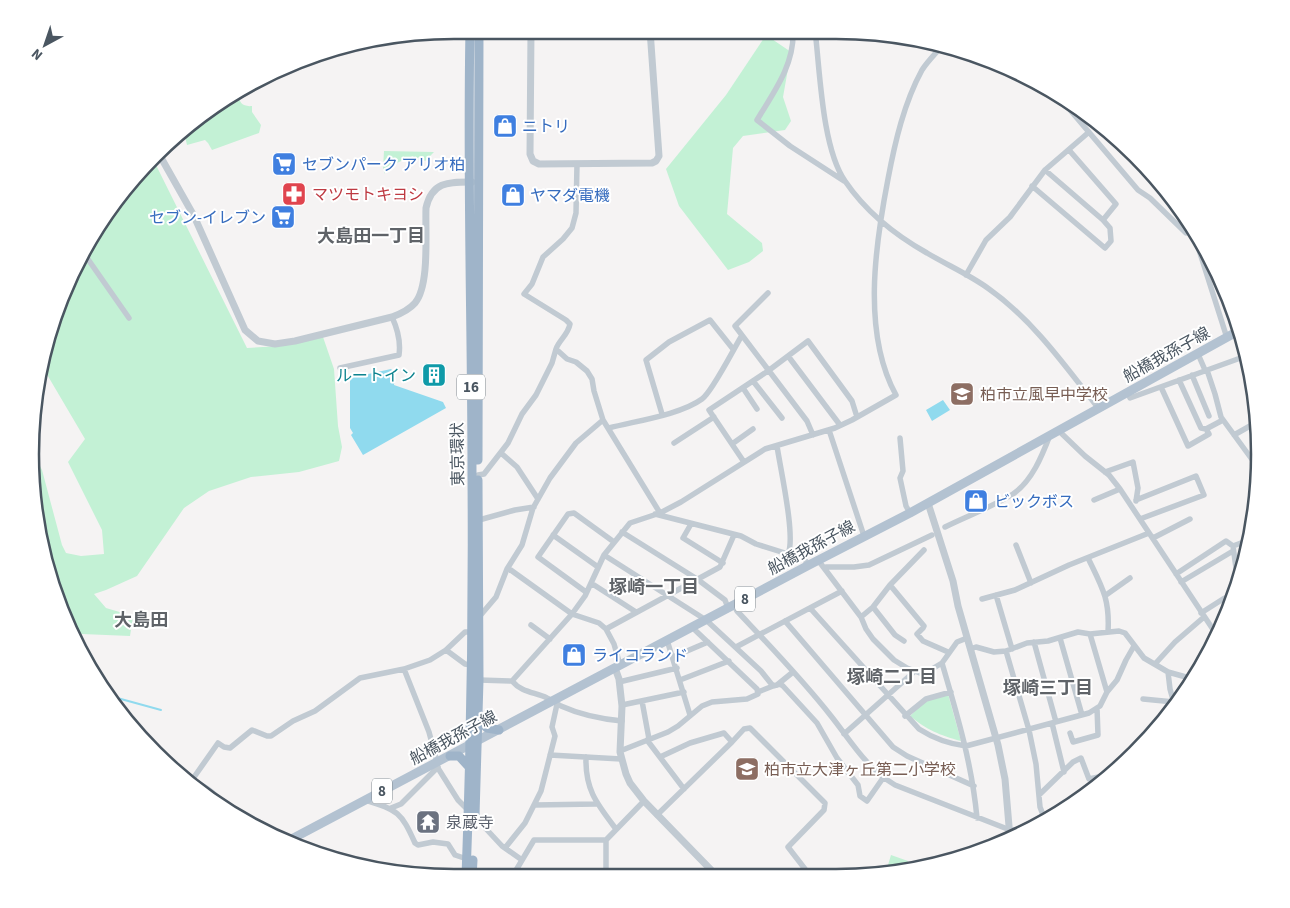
<svg xmlns="http://www.w3.org/2000/svg" width="1290" height="908" font-family="'Source Sans 3','Noto Sans JP',sans-serif">
  <style>
    .green { fill: #c3f1d5 }
    .water { fill: #90daee }
    .lines { fill: none; stroke-linecap: round; stroke-linejoin: round }
    .stream { stroke: #90daee; stroke-width: 2 }
    .minor { stroke: #c1cad2; stroke-width: 5.5 }
    .tertiary { stroke: #c1cad2; stroke-width: 7 }
    .primary { stroke: #b3c2d1; stroke-width: 9 }
    .trunk { stroke: #9fb4c9; stroke-width: 9 }
    .labels { text-anchor: middle; stroke-width: 4; stroke-linejoin: round; paint-order: stroke }
    .shield { fill: #fff; stroke: #808990; stroke-width: 1 }
    .shield-label { font-size: 15px; font-weight: bold; fill: #4a5661 }
    .shop-label { font-size: 16px; fill: #366cbe; stroke: #fff; text-anchor: start }
    .health-label { font-size: 16px; fill: #be3a42; stroke: #fff; text-anchor: start }
    .street-label { font-size: 16px; fill: #4a5661; stroke: #fff }
    .culture-label { font-size: 16px; fill: #0d838f; stroke: #fff; text-anchor: end }
    .education-label { font-size: 16px; fill: #785e54; stroke: #fff; text-anchor: start }
    .worship-label { font-size: 16px; fill: #5b616d; stroke: #fff; text-anchor: start }
    .neighbourhood-label { font-size: 18px; font-weight: bold; fill: #5f6368; stroke: #fff }
    .rim { fill: none; stroke: #4a5661; stroke-width: 2.5 }
  </style>
  <rect width="100%" height="100%" fill="#f5f3f3"/>
  <path class="green" d="M766,35l25,17 -8,45 8,24 -6,9 -42,6 -10,12 -6,66 35,29 1,8 -14,11 -21,8 -49,-64 -13,-37 60,-74z
    M239,92c-1,10 3,15 13,14v6l9,13 -2,8 -47,17 -4,-7 -3,-3 -18,5 -3,-13 35,-31z
    M384,151l50,1 -9,9 -6,-4 -4,3 -2,-4 -28,12v6l-2,-6z
    M153,159l94,189 34,-2 42,-9 11,32 4,57 4,21 -3,14 -40,11 -48,5 -42,14 -25,17 -47,68 -31,14 -12,4 12,14 27,8 -3,20 -48,-2 -13,-6 -31,-92 -2,-78 6,12 20,75 4,8 15,3 23,-2 -2,-24 -34,-68 17,-23 -43,-73 20,-75 73,-116z
    M948,694l13,47c-22,-6 -34,-11 -51,-25l16,-16z
    M891,855l17,6 -3,9 -5,2 -12,-7z"/>
  <path class="water" d="M391,369l4,4 -1,12 49,17 3,6 -83,47 -12,-20 2,-2 -3,-5v-50z
    M943,400l7,10 -18,11 -6,-11z"/>
  <g class="lines">
    <path class="stream" d="M110,696l51,14"/>
    <path class="minor" d="M793,30c2,34 -19,62 -36,90l33,26 54,35
      M815,30c5,41 7,118 30,151 21,31 50,54 82,72 20,12 43,22 62,36 44,31 77,78 110,120
      M1054,91l84,99 12,8 36,35 9,-3
      M577,164l-1,49 -4,15 -9,11 -20,18 -11,27 -8,10 42,26 4,4c-2,11 -11,16 -14,25l11,10 9,3 11,9 5,8 2,12 9,29 57,93
      M1045,170l58,50
      M1032,186l73,62 6,-7 -1,-13 -7,-8 13,-16 -47,-54
      M1193,231l34,107
      M85,255l44,63
      M966,275l20,-35 24,-23 35,-47 44,-38
      M768,293l-33,33 72,95 6,14
      M1198,354l7,16
      M788,356l52,69
      M340,368l59,-13c2,-14 -1,-25 -7,-38
      M1207,370l8,24 6,23 38,52
      M1192,375l17,41
      M1179,380l22,48 5,1
      M753,381l29,37
      M1161,387l27,59 21,-12 -3,-5 17,-9
      M743,388l14,21
      M1128,393l2,5 116,-42
      M662,414l-16,-54 23,-18 41,-22 23,29
      M609,428c26,-7 71,-13 93,-29 10,-7 31,-49 39,-62
      M829,430l35,106
      M1059,431l26,25 24,19 11,14 98,148
      M1234,435l23,-13
      M900,438l3,33 -3,7 6,28 4,7
      M674,443l40,-26
      M732,444l21,-15
      M777,446c3,21 19,91 11,108
      M501,453l16,14 21,32
      M744,462l-35,-52 59,-39 40,-30 44,60 5,16
      M1105,472l28,-10 5,26 -2,13
      M478,475l6,-1 24,-31 14,-29 14,-19 16,-32 4,-14
      M1094,500l26,-11
      M1136,500l60,-24 8,19 -64,24
      M655,514l86,22 15,8 48,15 5,6
      M479,520l36,-10 19,-3
      M691,524l-8,14 40,25
      M945,527c22,-11 47,-20 68,-33 19,-13 29,-38 37,-59
      M622,532l75,47 28,21 3,8
      M553,535l45,32
      M1153,538l37,-19
      M1016,545l15,38
      M604,555l102,65 55,51 12,15 7,-2 3,2 34,37 20,35 21,27 2,11 7,5 16,-23
      M1088,558c14,29 22,41 20,74
      M818,560l43,57 5,12 7,10 21,21 13,8 13,5 7,-1 15,-9 15,-21 10,-4
      M508,568l64,46 27,9 7,6 8,15 6,21
      M824,568l2,-1h28l15,-2 63,-30
      M1176,574l50,-33 7,5
      M1181,582l52,-31
      M591,583l45,29
      M1238,583l-5,-37 16,-6
      M890,585l34,41 -1,2 -6,6 6,7 25,11
      M586,592l-48,-35 30,-43 6,-1 40,29
      M996,595l16,54
      M1106,595l24,-17
      M982,599l33,-9 54,-25 80,-32
      M734,605l3,6c32,34 65,68 94,105 20,25 35,52 64,69l115,45h20
      M873,607l22,28 9,6
      M810,608l109,121c14,9 30,15 47,17l123,-33 11,-7 7,-14 10,-12 9,-20 8,-14
      M1201,613l22,-14 11,-5
      M479,617l17,-20 11,-28 15,-24 11,-37 17,-30 26,-35 27,-23
      M861,617l12,-10 17,-22 34,-35
      M785,621l108,126 14,9 67,30
      M531,625l19,14
      M606,629l114,-62 14,-32
      M1090,634l17,58
      M1060,638l22,77
      M667,640l23,75
      M1034,642l22,80
      M736,647l106,-56
      M970,649l6,-2 18,5 12,-1 21,-8 21,-2 30,-9 12,2 29,-3 6,2 19,25 24,14 2,17 5,18
      M446,650l19,-18h6
      M1006,651l23,79 7,34 4,43 5,13
      M673,657l35,-15
      M942,663c15,51 30,101 35,155
      M1155,664l20,-22 29,-25
      M404,669l25,63 8,30
      M1168,672l25,7
      M479,680l33,1 60,-67 13,-18 19,-41 26,-32 30,-10 21,-11 84,-53 70,-21 17,-8 44,-25c-34,-62 -21,-149 -8,-216 7,-37 16,-76 34,-109 5,-8 13,-16 19,-23
      M680,680l49,-19
      M512,681c10,12 23,11 35,17 5,2 9,5 14,8 20,9 40,13 61,15
      M619,682l58,-14
      M777,685l16,-13
      M758,692l15,-6
      M1143,699l31,3
      M642,701l7,38
      M622,705l62,-13
      M905,716l21,-17 25,-7
      M1052,723l12,49
      M1070,733l3,9 25,-7 -1,-27
      M844,734l71,-63
      M647,740l37,49
      M732,742l12,-13 6,-1 75,75 -1,7 -36,37 17,22 -1,6
      M620,751l48,-19 10,-6 24,-20 10,-4 35,-3 11,-5 -1,-5 -61,-58 -3,-4
      M550,755l71,4
      M586,757c-1,33 11,47 30,72
      M436,765l22,35 10,10
      M178,773c18,9 38,17 48,36
      M192,780l26,-37 6,4 6,1 22,-18 15,6h4l22,-15 22,-10 45,-33 44,-9 26,-9 16,-10 19,14 6,1
      M1039,795l34,-33 8,-4 8,21 24,-5
      M365,800c33,10 36,12 50,43l3,2 15,-3 15,2 7,11 12,4
      M535,805l61,-1
      M391,808l10,-4 37,-37
      M657,815l75,-73 -8,-9 -34,10 -30,14
      M475,817l27,29 20,14
      M505,848l20,-25 16,-32 14,-55 -3,-9 5,-23
      M512,876h25
      M606,876v-36l38,-39
      M512,877l22,-37h72"/>
    <path class="tertiary" d="M531,30l-1,124 3,7 6,3 113,-1 4,-2 3,-5 -9,-126
      M159,154l35,62 51,114 13,11 17,3 20,-3 97,-24c8,-3 17,-7 23,-14 15,-18 10,-71 11,-95 6,-27 23,-26 46,-26
      M928,503l25,78 5,25 40,139 7,34 5,59
      M615,668l4,11 3,27 -2,46 6,22 4,9 14,18 72,74"/>
    <path class="primary" d="M286,842l523,-277 101,-52 330,-183"/>
    <path class="trunk" d="M478,460l1,-430
      M478,719l9,9 12,2
      M450,756h9l11,12
      M475,815l4,-135 -1,-200
      M466,877c5,-133 7,-267 6,-400 0,-149 -5,-298 -2,-447
      M472,877l1,-17"/>
  </g>
  <defs>
    <symbol id="shop-square" viewBox="-11 -11 22 22"><rect x="-9" y="-9" width="18" height="18" rx="4" fill="#3f7fe0" stroke="#fff"/><path d="M-5-2.5h2.3a2.7 3.5 0 0 1 5.4 0H5L5.5 6h-11ZM-1.5-2.5h3a1.5 2.3 0 0 0-3 0Z" fill="#fff"/></symbol>
    <symbol id="supermarket-square" viewBox="-11 -11 22 22"><rect x="-9" y="-9" width="18" height="18" rx="4" fill="#3f7fe0" stroke="#fff"/><path d="M-6-5.5h2.5l.6 2H6L4.5 2H-2.5L-4.4-4H-6ZM-1.5 3.2a1.3 1.3 0 1 0 .1 0ZM3 3.2a1.3 1.3 0 1 0 .1 0Z" fill="#fff"/></symbol>
    <symbol id="pharmacy-square" viewBox="-11 -11 22 22"><rect x="-9" y="-9" width="18" height="18" rx="4" fill="#e0444e" stroke="#fff"/><path d="M-2-6h4v4h4v4h-4v4h-4v-4h-4v-4h4Z" fill="#fff"/></symbol>
    <symbol id="building-square" viewBox="-11 -11 22 22"><rect x="-9" y="-9" width="18" height="18" rx="4" fill="#0f9aa8" stroke="#fff"/><path d="M-4-6H4V6H1V3H-1V6H-4ZM-2.5-4.3h1.7v1.8h-1.7ZM.8-4.3h1.7v1.8H.8ZM-2.5-1h1.7V.8h-1.7ZM.8-1h1.7V.8H.8Z" fill="#fff"/></symbol>
    <symbol id="school-square" viewBox="-11 -11 22 22"><rect x="-9" y="-9" width="18" height="18" rx="4" fill="#8d6e63" stroke="#fff"/><path d="M0-5L7-2L0 1L-7-2ZM-4 1L0 2.5L4 1V4Q0 6-4 4Z" fill="#fff"/></symbol>
    <symbol id="temple-square" viewBox="-11 -11 22 22"><rect x="-9" y="-9" width="18" height="18" rx="4" fill="#6b7280" stroke="#fff"/><path d="M0-6L5-2H3V0L6.5 2.5H4V6H1.5V3h-3V6H-4V2.5H-6.5L-3 0V-2H-5Z" fill="#fff"/></symbol>
  </defs>
  <g fill-rule="evenodd">
    <use href="#shop-square" x="491" y="112" width="28" height="28"/>
    <use href="#supermarket-square" x="270" y="150" width="28" height="28"/>
    <use href="#pharmacy-square" x="280" y="180" width="28" height="28"/>
    <use href="#shop-square" x="499" y="181" width="28" height="28"/>
    <use href="#supermarket-square" x="269" y="203" width="28" height="28"/>
    <use href="#building-square" x="420" y="361" width="28" height="28"/>
    <use href="#school-square" x="948" y="380" width="28" height="28"/>
    <use href="#shop-square" x="962" y="487" width="28" height="28"/>
    <use href="#shop-square" x="560" y="641" width="28" height="28"/>
    <use href="#school-square" x="733" y="755" width="28" height="28"/>
    <use href="#temple-square" x="414" y="808" width="28" height="28"/>
  </g>
  <g class="labels">
    <g class="shield">
      <rect x="457" y="374.5" width="28" height="25" rx="4"/>
      <rect x="735" y="586.5" width="20" height="25" rx="4"/>
      <rect x="372" y="778.5" width="20" height="25" rx="4"/>
    </g>
    <g class="shield-label">
      <text x="471" y="392">16</text>
      <text x="745" y="604">8</text>
      <text x="382" y="796">8</text>
    </g>
    <g class="shop-label">
      <text x="522" y="132">ニトリ</text>
      <text x="302" y="170">セブンパーク アリオ柏</text>
      <text x="530" y="201">ヤマダ電機</text>
      <text x="266" y="223" text-anchor="end">セブン-イレブン</text>
      <text x="994" y="507">ビックボス</text>
      <text x="592" y="661">ライコランド</text>
    </g>
    <g class="health-label">
      <text x="312" y="200">マツモトキヨシ</text>
    </g>
    <g class="street-label">
      <text transform="translate(1166 354) rotate(-29)" y="6">船橋我孫子線</text>
      <text transform="translate(457 454) rotate(-91)" y="6">東京環状</text>
      <text transform="translate(811 547) rotate(-28)" y="6">船橋我孫子線</text>
      <text transform="translate(453 737) rotate(-28)" y="6">船橋我孫子線</text>
    </g>
    <g class="culture-label">
      <text x="416" y="381">ルートイン</text>
    </g>
    <g class="education-label">
      <text x="980" y="400">柏市立風早中学校</text>
      <text x="764" y="775">柏市立大津ヶ丘第二小学校</text>
    </g>
    <g class="worship-label">
      <text x="446" y="828">泉蔵寺</text>
    </g>
    <g class="neighbourhood-label">
      <text x="371" y="242">大島田一丁目</text>
      <text x="654" y="593">塚崎一丁目</text>
      <text x="141" y="626">大島田</text>
      <text x="892" y="683">塚崎二丁目</text>
      <text x="1048" y="694">塚崎三丁目</text>
    </g>
  </g>
  <path d="M0 0H1290V908H0ZM454 39H836A415 415 0 0 1 1251 454V454A415 415 0 0 1 836 869H454A415 415 0 0 1 39 454V454A415 415 0 0 1 454 39Z" fill="#fff" fill-rule="evenodd"/>
  <path class="rim" d="M454 39H836A415 415 0 0 1 1251 454V454A415 415 0 0 1 836 869H454A415 415 0 0 1 39 454V454A415 415 0 0 1 454 39Z"/>
  <g transform="translate(45 45) rotate(220)" stroke="#ffffff" stroke-width="4" paint-order="stroke">
  <path d="M0-4L9 19L0 12L-9 19Z" fill="#4a5661"/>
  <text y="-8" font-size="14" font-weight="bold" text-anchor="middle" fill="#4a5661">N</text>
  </g>
</svg>
